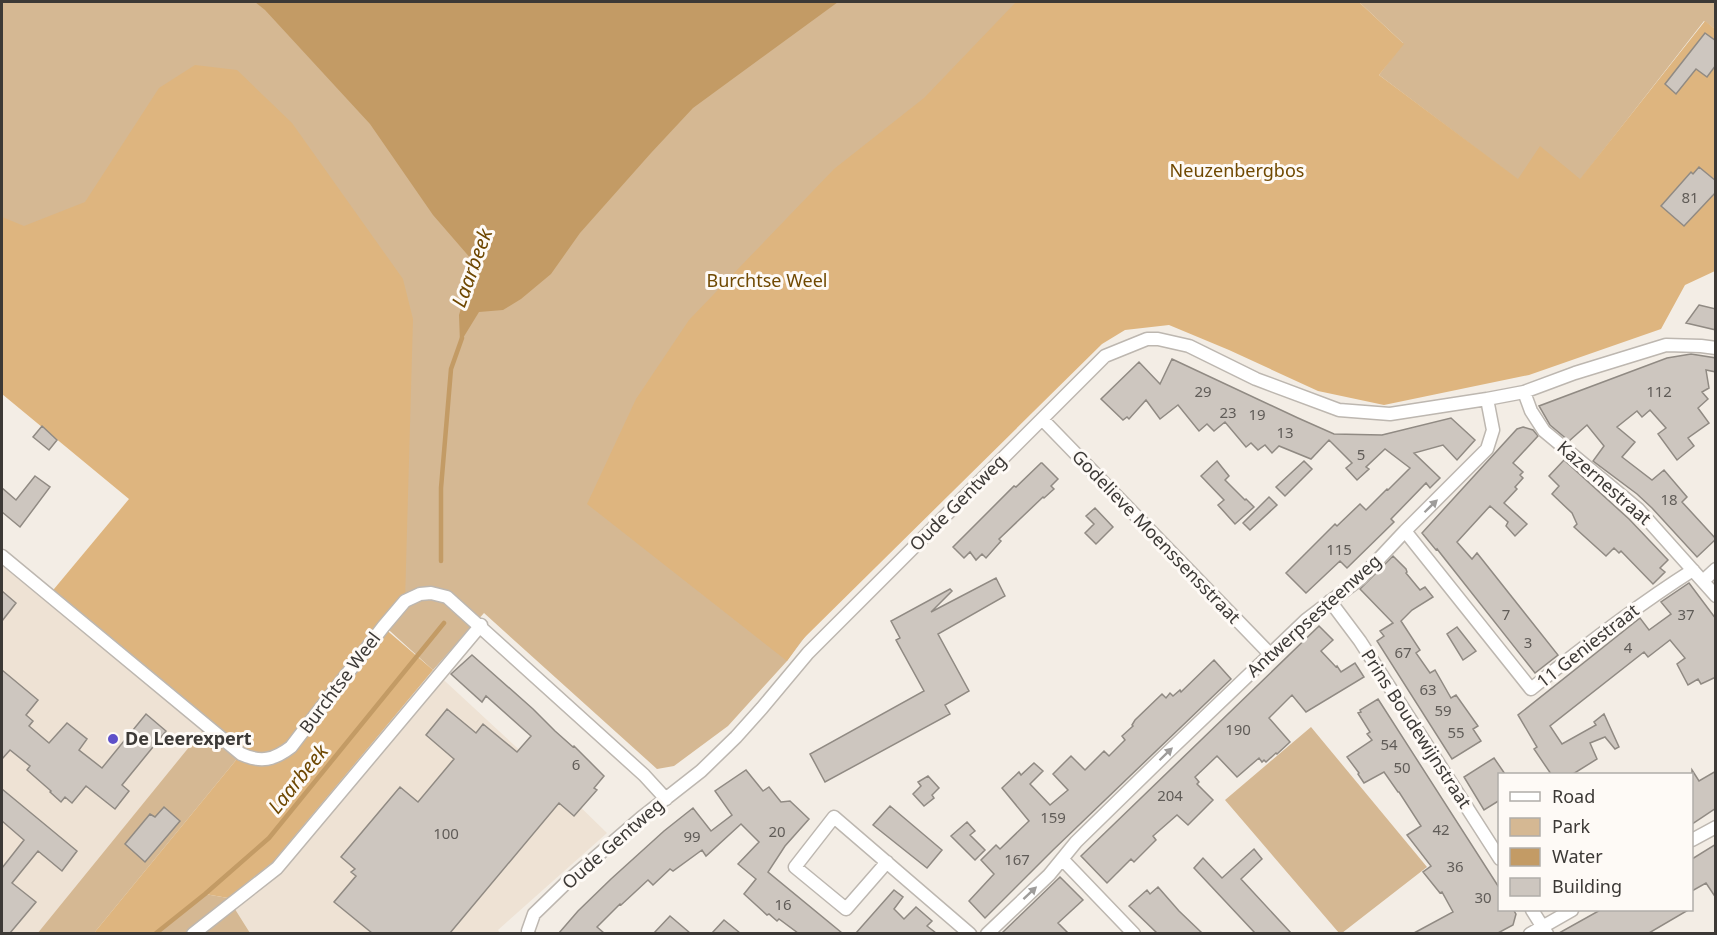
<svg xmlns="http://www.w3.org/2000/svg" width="1717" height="935" font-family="'Noto Sans',sans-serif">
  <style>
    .built { fill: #eee2d4 }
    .green { fill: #d5b893 }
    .forest { fill: #deb57f }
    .water { fill: #c39b65 }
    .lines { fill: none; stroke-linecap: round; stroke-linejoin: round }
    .stream { stroke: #c39b65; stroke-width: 4.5 }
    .building { fill: #cdc6bf; stroke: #908a83; stroke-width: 1.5 }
    .minor-casing { stroke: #bdb7b0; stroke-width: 15 }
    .minor { stroke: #fff; stroke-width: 12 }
    .oneway { fill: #9e9c9a }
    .poi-dot { fill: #5e50c9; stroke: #fefaf6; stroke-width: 2 }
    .labels { text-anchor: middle; stroke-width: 6; stroke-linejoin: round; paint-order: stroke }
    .number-label { font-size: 15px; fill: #605c58 }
    .park-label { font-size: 18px; fill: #704902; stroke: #fefaf6 }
    .street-label { font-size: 18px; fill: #3c3936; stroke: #fefaf6 }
    .poi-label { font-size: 18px; font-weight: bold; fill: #3c3936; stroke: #fefaf6; text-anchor: start }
    .water-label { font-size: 20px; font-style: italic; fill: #6e4700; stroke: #fefaf6 }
  </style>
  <rect width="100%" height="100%" fill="#f3ede5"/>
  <path class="built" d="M2,556l239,198 -147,179h-92z
    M433,670l134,124 40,39 -109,97 2,3h-250l-22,-35 45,-36z"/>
  <path class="green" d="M2,2h1276l-491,659 -59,65 -54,40 -17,3 -173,-156 -51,57 -431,-390z
    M1359,2h356v27l-11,-8 -124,159h-62l-139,-105 24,-32z
    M207,725l34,29 -147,179 -57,1z
    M1311,727l116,140 -85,66h-3l-114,-133z
    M205,894l23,4 22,35 -95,1z"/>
  <path class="forest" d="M1016,2h343l45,42 -25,31 139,104 22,-33 40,33 125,-158 10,8v242l-30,14 -24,44 -132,46 -145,30 -66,-14 -89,-41 -60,-25 -44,5 -23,14 -301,297 -14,20 -200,-157 49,-105 53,-79 145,-151 90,-71z
    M195,65l42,5 55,53 111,156 10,40 -8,282 -22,26 50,43 -160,192 -45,36 -23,-4 -50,39h-61l147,-179 -192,-159 80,-96 -127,-105v-177l22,9 61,-24 74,-114z"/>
  <path class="water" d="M255,2h583l-145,106 -42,45 -71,80 -29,41 -30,25 -18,11 -24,2 -19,31 -1,-28 10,-34 3,-21 -39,-45 -63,-91 -105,-114z"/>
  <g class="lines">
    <path class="stream" d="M441,561v-73l10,-119 11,-31
      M155,934l50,-40 64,-56 175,-215"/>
  </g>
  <path class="building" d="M1705,33l11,8v24l-9,12 -11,-8 -20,25 -11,-10z
    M1699,167l17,14v11l-32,34 -23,-20 30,-34 2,2z
    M1699,305l17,4v21l-30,-7z
    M1691,354l25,4v14l-10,-2 3,18 -7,4 6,7 -10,9 11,15 -21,15 6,8 -17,14 -19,-26 8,-6 -16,-18 -8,7 -5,-6 -20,16 18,15 -13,15 30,23 12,-10 23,27 -5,5 34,37 -19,18 -45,-49 -15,-14 -44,-33 11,-15 -17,-21 -18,16 -19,-16 -11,-19 128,-48z
    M1172,359l126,59 36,16 48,1 69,-17 24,22 -18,20 -14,-15 -29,8 26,25 -10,10 -4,-5 -35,36 3,3 -47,46 -7,-7 -34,32 -20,-20 49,-49 2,2 23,-22 6,6 21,-21 1,1 22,-22 -25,-19 -19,18 3,2 -12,11 -11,-12 6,-5 -23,-23 -18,19 -32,-13 -7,7 -7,-8 -7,5 -7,-7 -5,4 -21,-25 -11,9 -7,-7 -8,7 -21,-26 -18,14 -14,-19 -17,19 -2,-2 -4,3 -22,-21 38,-37 21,22z
    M42,426l15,14 -8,10 -16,-13z
    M1523,427l10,3 5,6 -25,27 10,9 -3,3 3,3 -8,9 2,2 -13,14 23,21 -12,12 -9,-10 2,-4 -18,-16 -33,36 15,17 5,-6 81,102 -23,18 -98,-124 -1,1 -14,-17 95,-104z
    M1564,460l65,59 39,41 -8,8 5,4 -12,12 -32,-33 -2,2 -5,-5 -8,8 -32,-29 3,-3 -5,-11 -20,-19 7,-8 -10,-10z
    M1217,461l12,15 -4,4 20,20 1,-1 8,8 -19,17 -17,-19 6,-5 -23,-24z
    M1304,461l8,8 -27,27 -9,-9z
    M1041,463h1l16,16 -7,7 3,3 -10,9 -1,-1 -44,42 2,2 -15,17 -4,-4 -6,6 -6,-8 -6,6 -11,-11 61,-61 2,1z
    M35,476l15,11 -30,40 -18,-15v-24l14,12z
    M1269,497l8,8 -27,25 -7,-7z
    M1095,508l18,19 -17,17 -11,-11 9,-9 -8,-8z
    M1393,556l13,13 1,3 -1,1 14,17 5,-3 8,10 -21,13 -11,11 19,29 -4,3 14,20 5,-3 16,28 5,-3 22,31 -5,3 8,12 -29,18 -75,-118 7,-5 -4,-5 13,-8 -33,-34z
    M996,578l9,18 -67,38 31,57 -24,14 5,9 -125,68 -15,-28 114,-63 -28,-51 4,-2 -9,-17 59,-32 2,2 -21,21z
    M1689,583l27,36v58l-15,7 -3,-5 -10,6 -11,-21 8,-6 -15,-18 -22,17 -4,-5 -94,74 12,18 34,-19 -2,-3 10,-8 15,33 -4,2 -10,-12 -15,6 7,16 -24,15h-22l-17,-25 3,-2 -19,-32 122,-97 9,12 22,-16 -10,-12z
    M2,591l14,12 -14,18z
    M1319,626l14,14 -12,11 15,16 1,-1 4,6 14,-9 9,14 -58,35 -14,-17 -23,23 21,24 -13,12 -1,-1 -10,9 -2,-2 -2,2 -3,-4 -22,19 -20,-21 -22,21 4,5 -2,2 16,16 -25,25 -11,-10 -24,21 3,4 -22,22 -3,-3 -24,24 -26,-27z
    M1457,627l19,24 -13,9 -16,-26z
    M472,655l61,54 22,22 18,16 1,-1 30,30 -10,12 3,2 -23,26 -15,-13 -109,130h-78l-38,-31 22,-26 -5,-4 4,-3 -14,-12 59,-70 18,15 36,-43 -28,-24 21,-26 29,24 7,-9 34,28 14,-16 -45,-40 -4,6 -31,-28z
    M1214,660l17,19 -178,171 -68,68 -16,-17 25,-27 -13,-14 15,-15 4,4 29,-28 -27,-33 17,-16 2,3 13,-12 9,8 -13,13 20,21 18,-15 -15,-16 18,-18 14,14 19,-19 5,5 16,-16 -3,-4 11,-10 -1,-1 3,-5 27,-26 4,4 4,-5 3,3 7,-6 1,2z
    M2,670l36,30 -12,15 7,6 -4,5 20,17 18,-20 20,16 -8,11 23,18 44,-54 20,17 -44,54 7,6 -14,18 -29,-23 -14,17 -7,-6 -4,5 -11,-10 1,-1 -24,-21 3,-4 -20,-16 -8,9z
    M1378,699l122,190v20h13l3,5 -3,11 -15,8h-84l39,-21 -11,-20 -2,1 -17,-21 8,-6 -24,-31 14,-9 -22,-34h-1l-14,-20 -20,11 -6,-9 1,-1 -12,-16 25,-17 -5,-6 3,-2 -12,-19 3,-1 -1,-2z
    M1494,758l11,16h-5v26l-16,10 -20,-33z
    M746,770l17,21 6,-4 12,15 9,-1 19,18 -24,27 -17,26 74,61h-44l-19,-14 -2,2 -8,-7 -2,1 -23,-21 12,-15 -18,-15 21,-22 -18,-18 -35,32 -4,-6 -29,21 -3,-2 -17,16 -5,-5 -27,25 -1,-1 -23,23 7,6h-45l19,-22 33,-32 53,-48 29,-23 18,23 21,-16 -17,-24z
    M1692,770l7,11 17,-10v37l-24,16z
    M928,776l11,12 -7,7 2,3 -10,8 -11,-12 8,-8 -3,-4z
    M2,789l75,62 -15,20 -24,-20 -26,32 24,19 -26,31h-8v-65l22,-28 -22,-19z
    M890,806l52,44 -15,18 -54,-43z
    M164,807l16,14 -35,41 -20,-18 25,-30 5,3z
    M967,822l8,9 -5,4 15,15 -10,10 -24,-24z
    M1716,844v54l-10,-15 -14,8v-32z
    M1254,849l8,10 -21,20 50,54h-36l-61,-65 9,-10 19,20z
    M1060,877l23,23 -25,23 10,10h-66z
    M1158,887l21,24 23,22h-45l-28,-27 18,-16 3,4z
    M894,890l9,7 -9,12 10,10 12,-12 16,14 -5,5 9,7h-80z
    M1602,909h88l-41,24h-90z
    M670,916l20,17h-36z
    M724,920l16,13h-28z"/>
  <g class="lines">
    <defs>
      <path id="minor" d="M1524,392l7,19 13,20 94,78 78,87
        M1042,419l228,235
        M1405,531l126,158c52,-42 105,-83 162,-119
        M2,556l239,198c20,9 33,6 50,-7l92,-120 22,-26 15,-7 11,-1 16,4 197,178 22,24
        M1703,581l13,-12
        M1330,601l30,40 140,218
        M1692,840l24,-13
        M1062,859l72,75
        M887,862l-41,47 -51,-42 39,-50 136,117
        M1532,910l15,24
        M193,934l84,-66 204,-243
        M529,934l-1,-3 6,-17 35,-34 72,-62 60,-47 35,-34 26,-29 46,-55 297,-297 42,-17h11l31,7 67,33 83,31 51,4 97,-15 37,-7 51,-19 91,-28 35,1 15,2
        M987,934l62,-59 27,-33 90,-88 140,-134 55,-42 44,-47 82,-82 6,-19 -6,-31
        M1530,934l42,-24"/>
    </defs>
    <use href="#minor" class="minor-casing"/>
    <use href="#minor" class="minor"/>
  </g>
  <defs><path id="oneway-solid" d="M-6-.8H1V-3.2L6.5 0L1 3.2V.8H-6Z" transform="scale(1.5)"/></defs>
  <g class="oneway">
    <use href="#oneway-solid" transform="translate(1431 506) rotate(-44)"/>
    <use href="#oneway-solid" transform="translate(1166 754) rotate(-44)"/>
    <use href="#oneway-solid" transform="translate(1030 893) rotate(-43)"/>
  </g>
  <circle class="poi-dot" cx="113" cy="739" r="6"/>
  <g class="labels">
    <g class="number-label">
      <text x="1690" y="203">81</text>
      <text x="1203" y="397">29</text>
      <text x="1659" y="397">112</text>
      <text x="1228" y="418">23</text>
      <text x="1257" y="420">19</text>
      <text x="1285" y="438">13</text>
      <text x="1361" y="460">5</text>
      <text x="1669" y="505">18</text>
      <text x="1339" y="555">115</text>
      <text x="1506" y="620">7</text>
      <text x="1686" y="620">37</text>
      <text x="1528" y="648">3</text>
      <text x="1628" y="653">4</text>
      <text x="1403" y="658">67</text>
      <text x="1428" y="695">63</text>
      <text x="1443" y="716">59</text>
      <text x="1238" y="735">190</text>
      <text x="1456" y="738">55</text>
      <text x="1389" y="750">54</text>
      <text x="576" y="770">6</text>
      <text x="1402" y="773">50</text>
      <text x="1170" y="801">204</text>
      <text x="1053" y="823">159</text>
      <text x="1441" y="835">42</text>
      <text x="777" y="837">20</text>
      <text x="446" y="839">100</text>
      <text x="692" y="842">99</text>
      <text x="1017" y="865">167</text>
      <text x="1455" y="872">36</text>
      <text x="1483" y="903">30</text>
      <text x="783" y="910">16</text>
    </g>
    <g class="park-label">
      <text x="1237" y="177">Neuzenbergbos</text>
      <text x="767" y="287">Burchtse Weel</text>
    </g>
    <g class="street-label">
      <text transform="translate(1604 483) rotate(41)" y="6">Kazernestraat</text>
      <text transform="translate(958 503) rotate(-45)" y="6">Oude Gentweg</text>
      <text transform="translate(1156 537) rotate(46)" y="6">Godelieve Moenssensstraat</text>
      <text transform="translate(1314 616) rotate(-42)" y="6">Antwerpsesteenweg</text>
      <text transform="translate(1588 646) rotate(-38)" y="6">11 Geniestraat</text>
      <text transform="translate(340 683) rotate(-53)" y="6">Burchtse Weel</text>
      <text transform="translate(1416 729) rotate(57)" y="6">Prins Boudewijnstraat</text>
      <text transform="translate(613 844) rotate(-41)" y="6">Oude Gentweg</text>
    </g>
    <g class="poi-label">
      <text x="125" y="745">De Leerexpert</text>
    </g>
    <g class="water-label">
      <text transform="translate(472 268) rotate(-70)" y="7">Laarbeek</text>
      <text transform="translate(298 779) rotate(-51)" y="7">Laarbeek</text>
    </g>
  </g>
  <rect width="1717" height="935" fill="none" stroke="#3c3936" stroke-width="6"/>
  <rect x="1498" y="773" width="195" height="138" fill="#fefaf6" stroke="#b0ada9" stroke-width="1.5"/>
  <rect x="1510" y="792" width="30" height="9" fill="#ffffff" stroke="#b0ada9" stroke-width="1.5"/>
  <text x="1552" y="803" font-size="18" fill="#3c3936">Road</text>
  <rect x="1510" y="818" width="30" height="18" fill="#d5b893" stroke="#b0ada9" stroke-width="1.5"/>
  <text x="1552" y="833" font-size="18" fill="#3c3936">Park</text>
  <rect x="1510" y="848" width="30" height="18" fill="#c39b65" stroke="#b0ada9" stroke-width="1.5"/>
  <text x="1552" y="863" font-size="18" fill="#3c3936">Water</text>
  <rect x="1510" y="878" width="30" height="18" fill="#cdc6bf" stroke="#b0ada9" stroke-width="1.5"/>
  <text x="1552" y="893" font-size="18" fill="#3c3936">Building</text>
</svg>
